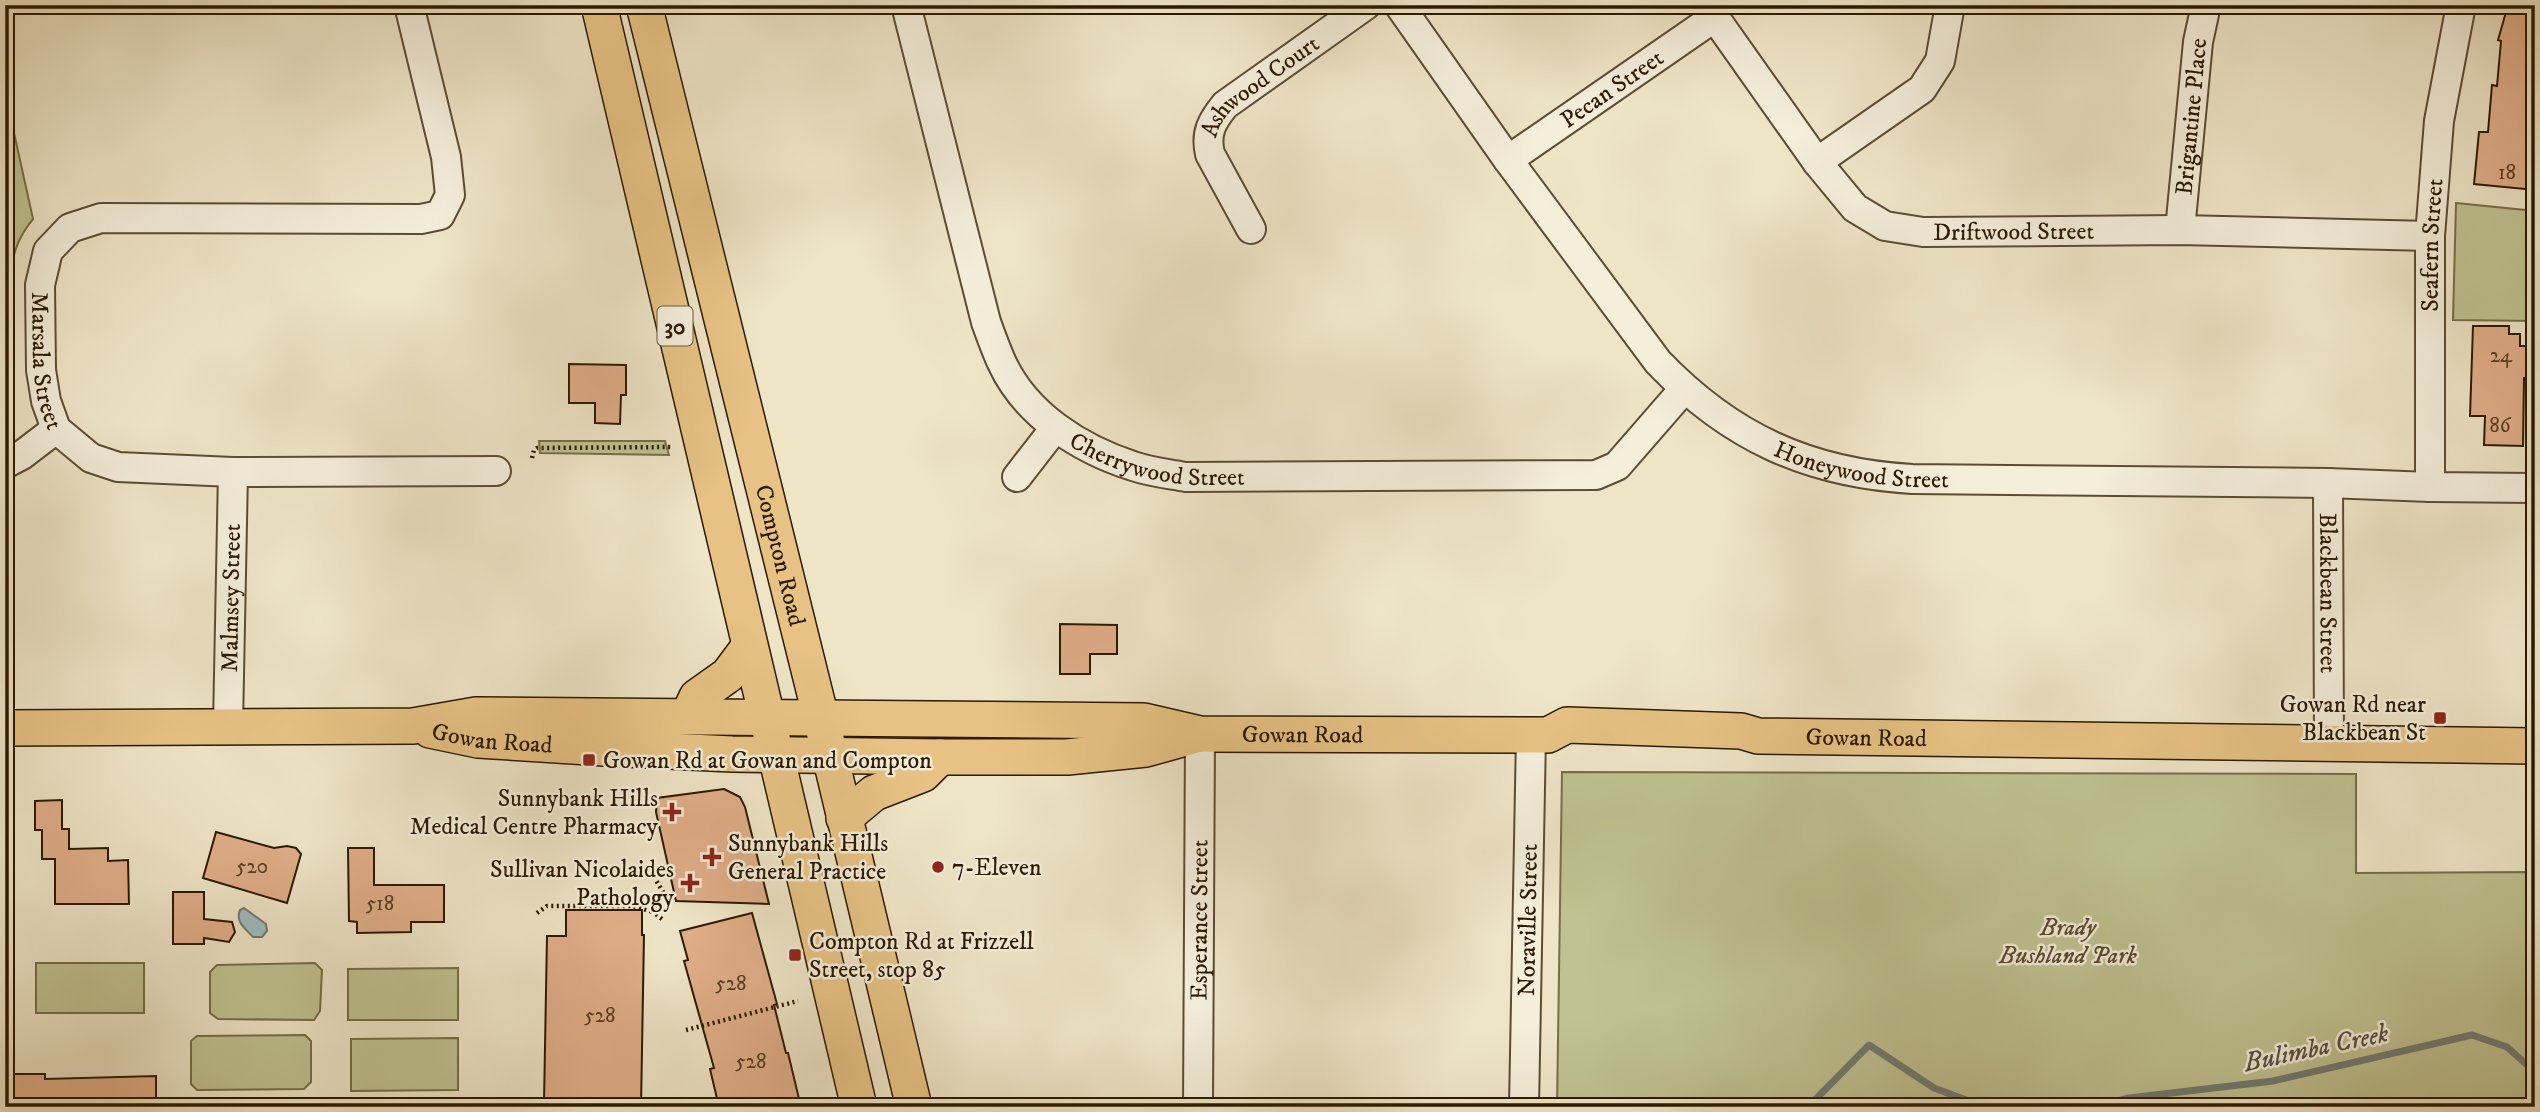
<svg xmlns="http://www.w3.org/2000/svg" width="2540" height="1112" font-family="'IM FELL DW Pica',serif">
  <style>
    .green { fill: #c0c291; stroke: #766e48; stroke-width: 2 }
    .water { fill: #9fbcc0; stroke: #717b73; stroke-width: 2 }
    .lines { fill: none; stroke-linecap: round; stroke-linejoin: round }
    .stream { stroke: #717b73; stroke-width: 7 }
    .building { fill: #e0ae89; stroke: #2b1900; stroke-width: 2 }
    .minor-casing { stroke: #5c4c32; stroke-width: 32 }
    .major-casing { stroke: #2b1900; stroke-width: 38 }
    .path { stroke: #2b1900; stroke-width: 4.5; stroke-dasharray: 2 3.5; stroke-linecap: butt }
    .minor { stroke: #f4eedb; stroke-width: 28 }
    .major { stroke: #e7c284; stroke-width: 35 }
    .poi-dot { fill: #8f2418; stroke: #f4eedb; stroke-width: 2.5 }
    .labels { text-anchor: middle; stroke-width: 5; stroke-linejoin: round; paint-order: stroke }
    .number-label { font-size: 21px; fill: #583e22 }
    .shield { fill: #f4eedb; stroke: #675942; stroke-width: 2 }
    .shield-label { font-size: 23px; font-weight: bold; fill: #2b1900 }
    .street-label { font-size: 24px; fill: #2b1900; stroke: #f4eedb }
    .poi-label { font-size: 24px; fill: #2b1900; stroke: #f4eedb; text-anchor: start }
    .park-label { font-size: 24px; font-style: italic; fill: #584c2c; stroke: #f4eedb }
    .water-label { font-size: 26px; font-style: italic; fill: #545243; stroke: #f4eedb }
  </style>
  <rect width="100%" height="100%" fill="#eee5c7"/>
  <filter id="stains"><feTurbulence type="fractalNoise" baseFrequency=".00286" numOctaves="4"/><feColorMatrix values="0 0 0 0 .2 0 0 0 0 .09 0 0 0 0 .02 0 0 0 .5 -.17"/></filter>
  <radialGradient id="worn" r=".72"><stop offset=".6" stop-color="#630" stop-opacity="0"/><stop offset="1" stop-color="#630" stop-opacity=".3"/></radialGradient>
  <path class="green" d="M5,92l28,127c-13,16 -19,30 -22,51h-6z
    M2456,203l79,8v110l-82,-1z
    M539,441h126l4,14 -129,-2z
    M1562,772l794,2v99l179,-1v235h-978z
    M36,963h108v50h-108z
    M315,963l7,7 -2,41 -6,9 -96,-1 -8,-6v-41l7,-7z
    M458,968v52h-110v-51z
    M305,1035l6,6v41l-7,7 -107,1 -6,-6v-43l6,-5z
    M458,1038v52l-107,1v-52z"/>
  <path class="water" d="M244,908l22,16 1,7 -5,6h-9c-8,-9 -18,-15 -13,-27z"/>
  <g class="lines">
    <path class="stream" d="M1808,1107l61,-62 65,43 51,19
      M2095,1107l34,-9 144,-17 199,-46 35,12 28,25"/>
  </g>
  <path class="building" d="M2508,5h27v91l-5,-1 -4,41 9,1v53l-61,-6 5,-52h9l4,-47 5,1 4,-45 -3,-1z
    M2473,326h36v8h11v12h15l-1,32h-10l-1,68 -39,-1 1,-29h-15z
    M569,364l57,1v30h-5l-1,29 -25,-1v-20h-26z
    M1060,624l57,1v29h-27v20h-30z
    M724,789l16,8 5,10 24,97 -93,-3 -20,-89 1,-14z
    M62,800v29h7v20l39,-1v13l20,-1 1,44h-74v-45h-13v-29h-7v-29z
    M216,832l58,16 13,-2 9,2 5,6 -14,49 -84,-25z
    M348,848h26v37h70v37h-33v10l-54,1v-11l-8,-1z
    M173,892h31v27l28,3 3,10 -6,10 -25,-4v6h-31z
    M566,910h76v25h2l-3,172h-71v-4h-26l3,-167h19z
    M752,913l25,91 -3,1 12,48h2l13,54h-82l-9,-38 4,-1 -30,-107 4,-1 -8,-29z
    M13,1074h32v5l111,-3v31h-113v-6l-30,1z"/>
  <g class="lines">
    <defs>
      <g id="minor">
        <path id="s1" d="M409,5l37,152 4,38 -10,20 -19,4 -320,-1 -31,10 -22,23 -8,34 1,85 5,31 10,28 35,29 27,9 115,5 263,-1"/>
        <path id="s2" d="M906,5l80,317c5,14 10,28 16,41 24,52 78,86 131,103 17,6 36,8 53,11l410,-2 21,-9 67,-77"/>
        <path id="s3" d="M1399,5l109,155 150,202c72,75 150,111 254,117l416,4 102,4 105,1"/>
        <path id="s4" d="M1706,5l111,157 38,46 30,18 38,6 257,-2 250,6"/>
        <path id="s5" d="M1508,160l207,-143"/>
        <path d="M1817,162l105,-73 18,-28 10,-56"/>
        <path id="s6" d="M1251,229l-41,-75c-5,-21 2,-33 15,-49l141,-100"/>
        <path id="s7" d="M2180,230l18,-188 8,-37"/>
        <path d="M5,464l17,-9 34,-26"/>
        <path d="M1017,477l38,-49"/>
        <path id="s8" d="M2328,483l1,262"/>
        <path id="s9" d="M2430,487v-251l9,-115 22,-116"/>
        <path id="s10" d="M228,726l5,-254"/>
        <path id="s11" d="M1198,1107l2,-373"/>
        <path id="s12" d="M1524,1107l7,-372"/>
      </g>
      <g id="major">
        <path d="M599,5l260,1102"/>
        <path id="s13" d="M644,5l177,713 93,389"/>
        <path d="M688,716l9,-19 31,-22 21,-28"/>
        <path id="s14" d="M5,728l408,-2 63,-11 668,6 56,13 348,1 19,-10 174,6 17,5 777,10"/>
        <path id="s15" d="M430,730l48,10 126,8 128,6 208,3h127l79,-8 50,-14"/>
        <path d="M844,818l30,-25 49,-19 17,-17"/>
      </g>
    </defs>
    <use href="#minor" class="minor-casing"/>
    <use href="#major" class="major-casing"/>
    <path class="path" d="M532,458l2,-8 3,-2 135,-1
      M651,872l12,20 -10,20 9,7
      M537,913l10,-7h86l20,6
      M686,1030l112,-29"/>
    <use href="#minor" class="minor"/>
    <use href="#major" class="major"/>
  </g>
  <g class="poi-dot">
    <rect x="2433" y="711" width="14" height="14" rx="3.5"/>
    <rect x="582" y="753" width="14" height="14" rx="3.5"/>
    <path d="M668.5 801.5h7v7h7v7h-7v7h-7v-7h-7v-7h7z"/>
    <path d="M708.5 846.5h7v7h7v7h-7v7h-7v-7h-7v-7h7z"/>
    <circle cx="938" cy="867" r="7"/>
    <path d="M686.5 872.5h7v7h7v7h-7v7h-7v-7h-7v-7h7z"/>
    <rect x="788" y="948" width="14" height="14" rx="3.5"/>
  </g>
  <g class="labels">
    <g class="number-label">
      <text x="2507" y="179">18</text>
      <text x="2501" y="362">24</text>
      <text x="2500" y="432">86</text>
      <text x="252" y="873">520</text>
      <text x="380" y="910">518</text>
      <text x="731" y="990">528</text>
      <text x="600" y="1022">528</text>
      <text x="751" y="1068">528</text>
    </g>
    <rect class="shield" x="657.5" y="306.5" width="35" height="39" rx="5"/>
    <g class="shield-label">
      <text x="675" y="334">30</text>
    </g>
    <g class="street-label">
      <text dy="8" stroke="none"><textPath href="#s5" startOffset="126">Pecan Street</textPath></text>
      <text dy="8" stroke="none"><textPath href="#s6" startOffset="177">Ashwood Court</textPath></text>
      <text dy="8" stroke="none"><textPath href="#s7" startOffset="114">Brigantine Place</textPath></text>
      <text dy="8" stroke="none"><textPath href="#s4" startOffset="416">Driftwood Street</textPath></text>
      <text dy="8" stroke="none"><textPath href="#s9" startOffset="242">Seafern Street</textPath></text>
      <text dy="8" stroke="none"><textPath href="#s1" startOffset="732">Marsala Street</textPath></text>
      <text dy="8" stroke="none"><textPath href="#s2" startOffset="565">Cherrywood Street</textPath></text>
      <text dy="8" stroke="none"><textPath href="#s3" startOffset="676">Honeywood Street</textPath></text>
      <text dy="8" stroke="none"><textPath href="#s13" startOffset="567">Compton Road</textPath></text>
      <text dy="8" stroke="none"><textPath href="#s8" startOffset="110">Blackbean Street</textPath></text>
      <text dy="8" stroke="none"><textPath href="#s10" startOffset="128">Malmsey Street</textPath></text>
      <text dy="8" stroke="none"><textPath href="#s14" startOffset="1300">Gowan Road</textPath></text>
      <text dy="8" stroke="none"><textPath href="#s15" startOffset="63">Gowan Road</textPath></text>
      <text dy="8" stroke="none"><textPath href="#s14" startOffset="1867">Gowan Road</textPath></text>
      <text dy="8" stroke="none"><textPath href="#s11" startOffset="187">Esperance Street</textPath></text>
      <text dy="8" stroke="none"><textPath href="#s12" startOffset="187">Noraville Street</textPath></text>
    </g>
    <g class="poi-label">
      <text x="2426" y="712" text-anchor="end">Gowan Rd near<tspan x="2426" dy="28">Blackbean St</tspan></text>
      <text x="603" y="768">Gowan Rd at Gowan and Compton</text>
      <text x="658" y="806" text-anchor="end">Sunnybank Hills<tspan x="658" dy="28">Medical Centre Pharmacy</tspan></text>
      <text x="728" y="851">Sunnybank Hills<tspan x="728" dy="28">General Practice</tspan></text>
      <text x="952" y="875">7-Eleven</text>
      <text x="674" y="877" text-anchor="end">Sullivan Nicolaides<tspan x="674" dy="28">Pathology</tspan></text>
      <text x="809" y="949">Compton Rd at Frizzell<tspan x="809" dy="28">Street, stop 85</tspan></text>
    </g>
    <g class="park-label">
      <text x="2068" y="935">Brady<tspan x="2068" dy="28">Bushland Park</tspan></text>
    </g>
    <g class="water-label">
      <text transform="translate(2316 1047) rotate(-12)" y="9">Bulimba Creek</text>
    </g>
  </g>
  <rect width="2540" height="1112" fill="none" stroke="#eee5c7" stroke-width="28"/>
  <rect x="7" y="7" width="2526" height="1098" fill="none" stroke="#2b1900" stroke-width="3.5"/>
  <rect x="14" y="14" width="2512" height="1084" fill="none" stroke="#2b1900" stroke-width="2"/>
  <rect width="100%" height="100%" filter="url(#stains)"/>
  <rect width="100%" height="100%" fill="url(#worn)"/>
</svg>
